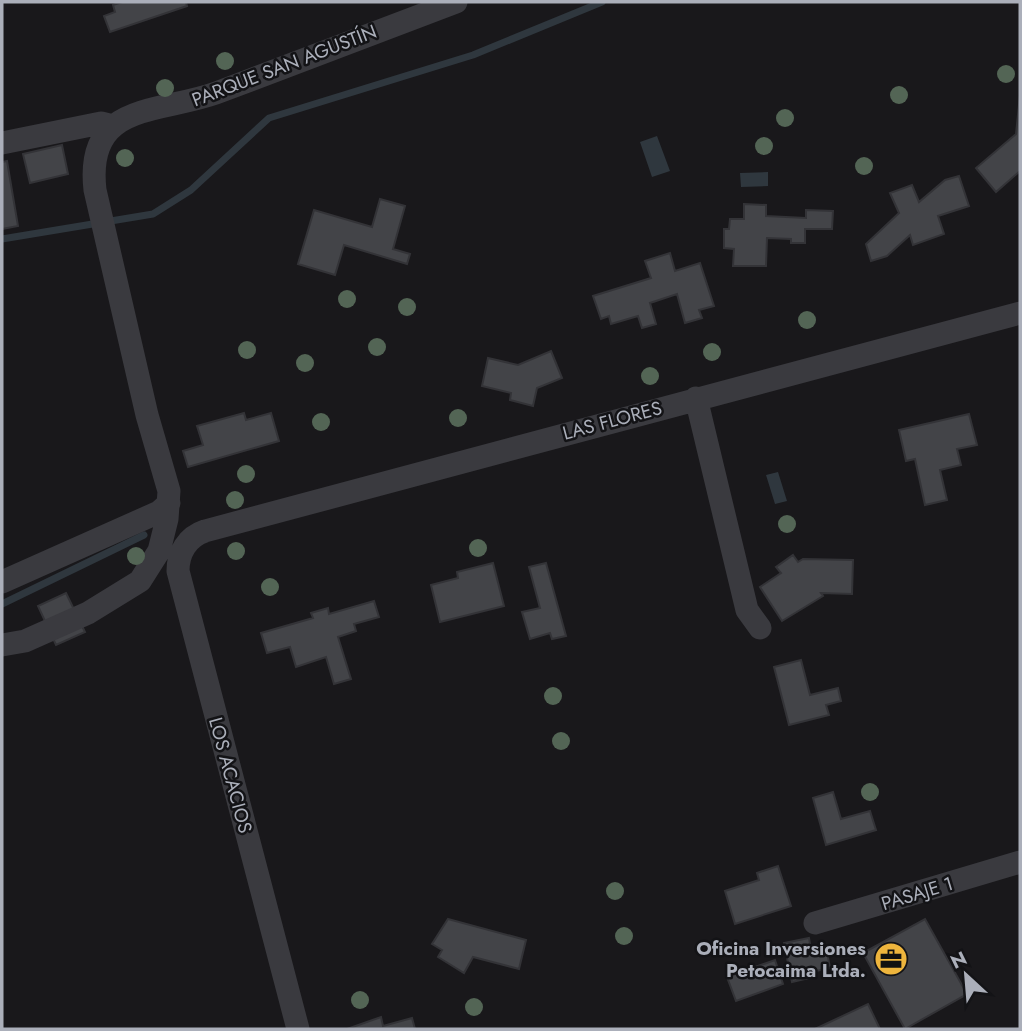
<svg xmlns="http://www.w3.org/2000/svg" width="1022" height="1031" font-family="Jost,sans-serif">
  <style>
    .water { fill: #2f373e }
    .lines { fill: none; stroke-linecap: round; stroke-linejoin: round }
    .stream { stroke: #2f373e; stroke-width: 7 }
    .building { fill: #434448; stroke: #333337; stroke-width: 2 }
    .street { stroke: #3a3a3f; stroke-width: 23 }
    .tree { fill: #536555 }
    .labels { text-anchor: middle; stroke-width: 5; stroke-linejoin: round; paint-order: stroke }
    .street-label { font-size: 19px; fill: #abafba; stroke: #131316 }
    .poi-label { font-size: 19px; font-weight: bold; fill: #abafba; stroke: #131316; text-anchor: end }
  </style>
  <rect width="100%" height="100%" fill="#19181b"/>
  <path class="water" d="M657,136l13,35 -18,6 -12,-35z
    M768,172v14l-27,1 -1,-14z
    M778,472l9,29 -12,3 -9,-29z"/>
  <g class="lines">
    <path class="stream" d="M2,239l151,-25 38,-24 78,-72 204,-63 129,-53
      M2,604l142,-69"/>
  </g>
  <path class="building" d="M122,2h64l1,4 -77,26 -6,-16 11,-4 -2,-7z
    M1020,95v76l-24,21 -20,-24 40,-34z
    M62,145l6,29 -38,9 -7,-29z
    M7,161l11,65 -16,3v-67z
    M959,176l10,30 -31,10 6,18 -31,11 -3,-10 -23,21 -16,5 -5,-17 33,-31 -9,-20 22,-8 7,17 26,-22z
    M380,199l25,7 -12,43 17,5 -3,10 -63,-19 -9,30 -37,-11 16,-54 58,17z
    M744,204l22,1v11l40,2v-8l27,1 -1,18h-27v14h-14v-4l-24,-1 -1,28h-33l1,-17 -10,-1v-19h5l1,-10h14z
    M670,253l5,18 25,-8 14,43 -15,4 3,8 -17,5 -8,-29 -27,9 6,21 -14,4 -4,-12 -27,8 -2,-8 -8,3 -8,-23 58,-18 -6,-17z
    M551,351l11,27 -25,10 -4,18 -23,-6 1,-7 -29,-7 6,-28 30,7z
    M244,413l2,7 25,-7 8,28 -91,26 -5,-16 20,-6 -6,-19z
    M969,414l8,31 -20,4 4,16 -21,5 7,30 -22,5 -10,-46 -9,2 -7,-31z
    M793,555l5,7 5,-3 50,1 -1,34 -31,-1 2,3 -41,25 -22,-34 21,-14 -5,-6z
    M493,563l11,43 -64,16 -9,-37 27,-7 -1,-6z
    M546,563l20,73 -14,3 -2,-6 -20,6 -8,-27 18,-4 -11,-41z
    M66,593l19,39 -29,13 -18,-39z
    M374,601l5,16 -25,7 2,7 -18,6 13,42 -17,5 -8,-27 -30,10 -6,-20 -23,6 -6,-20 52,-15 -2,-5 17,-5 1,6z
    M801,660l9,35 28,-7 3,13 -15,4 3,10 -40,10 -15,-58z
    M833,792l8,27 29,-8 6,19 -50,15 -13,-47z
    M778,866l13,40 -56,18 -10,-33 34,-11 -2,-7z
    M448,919l78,21 -7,29 -46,-12 -9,16 -26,-16 4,-7 -10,-6z
    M925,919l42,75 -62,35 -42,-76z
    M809,938l3,17 15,-3 3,16 -23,5 2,5 -17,4 -8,-39z
    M775,960l8,24 -47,17 -9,-24z
    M868,1004l12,25h-65z
    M381,1017l2,9 29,-8 3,11h-68z"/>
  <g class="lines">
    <path class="street" d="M2,143l99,-20 12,3
      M696,398l51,212 13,18
      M2,582l157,-70 10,-9
      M2,645l23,-4 63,-28 52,-32 19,-30 8,-32 2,-28 -22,-76 -52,-225c-10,-88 62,-76 121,-97l240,-91
      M815,923l205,-61
      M298,1029l-120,-458c0,-18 9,-34 27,-40l815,-218"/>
  </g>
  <g class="tree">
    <circle cx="225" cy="61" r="9"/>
    <circle cx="1006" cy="74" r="9"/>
    <circle cx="165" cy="88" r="9"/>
    <circle cx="899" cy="95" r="9"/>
    <circle cx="785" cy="118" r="9"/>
    <circle cx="764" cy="146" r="9"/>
    <circle cx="125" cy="158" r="9"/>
    <circle cx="864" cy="166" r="9"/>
    <circle cx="347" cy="299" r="9"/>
    <circle cx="407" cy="307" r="9"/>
    <circle cx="807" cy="320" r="9"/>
    <circle cx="377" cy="347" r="9"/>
    <circle cx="247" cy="350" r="9"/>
    <circle cx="712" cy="352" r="9"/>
    <circle cx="305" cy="363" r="9"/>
    <circle cx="650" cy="376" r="9"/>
    <circle cx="458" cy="418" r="9"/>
    <circle cx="321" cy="422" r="9"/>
    <circle cx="246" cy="474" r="9"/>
    <circle cx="235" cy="500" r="9"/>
    <circle cx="787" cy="524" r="9"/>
    <circle cx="478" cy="548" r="9"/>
    <circle cx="236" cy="551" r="9"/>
    <circle cx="136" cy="556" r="9"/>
    <circle cx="270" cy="587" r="9"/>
    <circle cx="553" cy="696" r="9"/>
    <circle cx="561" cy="741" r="9"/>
    <circle cx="870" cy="792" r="9"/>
    <circle cx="615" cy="891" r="9"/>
    <circle cx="624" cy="936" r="9"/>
    <circle cx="360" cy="1000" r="9"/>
    <circle cx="474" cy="1007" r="9"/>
  </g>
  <defs>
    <symbol id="office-disc" viewBox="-11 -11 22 22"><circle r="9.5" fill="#eeb53d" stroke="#131316"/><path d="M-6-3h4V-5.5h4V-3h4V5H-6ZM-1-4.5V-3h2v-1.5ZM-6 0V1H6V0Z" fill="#111"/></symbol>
  </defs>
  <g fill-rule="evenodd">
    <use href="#office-disc" x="872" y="940" width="38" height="38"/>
  </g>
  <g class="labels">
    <g class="street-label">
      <text transform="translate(284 65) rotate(-21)" y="7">PARQUE SAN AGUSTÍN</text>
      <text transform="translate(612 420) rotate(-15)" y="7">LAS FLORES</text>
      <text transform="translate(231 775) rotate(75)" y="7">LOS ACACIOS</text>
      <text transform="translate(917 893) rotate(-17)" y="7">PASAJE 1</text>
    </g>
    <g class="poi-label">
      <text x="866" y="955">Oficina Inversiones<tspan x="866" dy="22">Petocaima Ltda.</tspan></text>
    </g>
  </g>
  <rect width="1022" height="1031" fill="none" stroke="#abafba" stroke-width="7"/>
  <g transform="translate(966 975) rotate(334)" stroke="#131316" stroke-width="5" paint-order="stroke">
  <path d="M0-5L12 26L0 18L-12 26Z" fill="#abafba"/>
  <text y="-10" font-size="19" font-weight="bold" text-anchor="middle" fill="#abafba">N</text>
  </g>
</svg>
